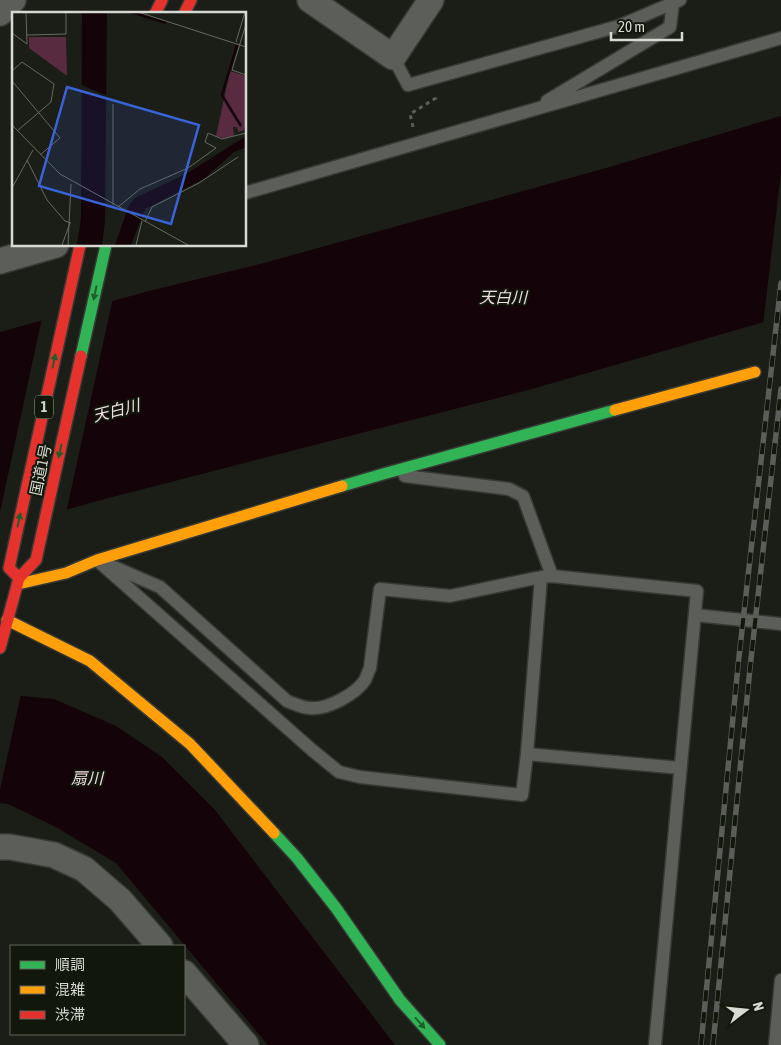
<svg xmlns="http://www.w3.org/2000/svg" width="781" height="1045" font-family="'Asap Condensed','Noto Sans JP',sans-serif">
  <style>
    .water { fill: #15030a }
    .pier { fill: #1b1d17 }
    .lines { fill: none; stroke-linecap: round; stroke-linejoin: round }
    .lane-casing { stroke: #373934; stroke-width: 15 }
    .street-casing { stroke: #373934; stroke-width: 28 }
    .fast-casing { stroke: #373934; stroke-width: 14 }
    .slow-casing { stroke: #373934; stroke-width: 14 }
    .jam-casing { stroke: #373934; stroke-width: 14 }
    .path { stroke: #5a5c57; stroke-width: 3; stroke-dasharray: 4 4; stroke-linecap: butt }
    .lane { stroke: #5c5e59; stroke-width: 12 }
    .street { stroke: #5c5e59; stroke-width: 25 }
    .fast { stroke: #30b455; stroke-width: 11 }
    .slow { stroke: #ff9f0a; stroke-width: 11 }
    .jam { stroke: #e5322d; stroke-width: 11 }
    .rail-casing { stroke: #5b5d58; stroke-width: 5.5 }
    .rail { stroke: #12170b; stroke-width: 4; stroke-dasharray: 11; stroke-linecap: butt }
    .oneway { fill: #205e2c }
    .labels { text-anchor: middle; stroke-width: 4; stroke-linejoin: round; paint-order: stroke }
    .shield { fill: #12170b; stroke: #9ca096; stroke-width: 1 }
    .shield-label { font-size: 14px; font-weight: bold; fill: #d7dad2 }
    .street-label { font-size: 15px; fill: #d7dad2; stroke: #12170b }
    .water-label { font-size: 16px; font-style: italic; fill: #f2dde6; stroke: #12170b }
    .inset-river { fill: none; stroke: #15030a; stroke-width: 2.5 }
    .inset-road { fill: none; stroke: #666962; stroke-width: 1 }
    .view { fill: #3963d7; fill-opacity: 0.15; stroke: #3963d7; stroke-width: 2.5 }
    .inset-edge { fill: none; stroke: #d7dad2; stroke-width: 2.5 }
  </style>
  <rect width="100%" height="100%" fill="#1b1d17"/>
  <path class="water" d="M781,116v201l-249,72 -435,112 -97,28v-197l149,-41 115,-28 342,-95z
    M0,694l54,5 62,27 46,31 53,53 180,235h-127l-152,-182 -62,-37 -46,-22 -8,-1z"/>
  <path class="pier" d="M781,172v147l-18,6z
    M113,298l-47,215 -66,18v-19l42,-194z
    M0,692l21,2 -21,96z"/>
  <g class="lines">
    <defs>
      <path id="lane" d="M393,57l15,28 211,-59 61,-26
        M547,101l123,-74 3,-24
        M245,193l536,-155
        M405,476l104,13 14,7 29,80 145,15 -42,454
        M98,561l214,189 27,22 21,5 162,18 5,-41 153,14
        M109,565l51,22 127,114c8,3 15,7 23,7 17,2 46,-14 55,-28 2,-4 3,-8 5,-12l10,-79 70,7 91,-19 11,-1
        M695,615l86,9
        M527,754l14,-177
        M775,1045l6,-65"/>
      <path id="street" d="M310,0l83,57 38,-57
        M0,13l13,-13
        M0,261l56,-16
        M0,847h10l44,8 30,14 36,31 40,46
        M184,973l62,72"/>
      <path id="fast" d="M81,356l25,-111
        M342,486l41,-12 232,-64
        M274,833l23,25 39,50 64,92 40,45"/>
      <path id="slow" d="M615,410l140,-38
        M18,584l48,-11 31,-13 245,-74
        M7,620l83,41 100,83 84,89"/>
      <path id="jam" d="M155,14l7,-14
        M184,14l7,-14
        M19,578l-10,-10 71,-323
        M0,648l19,-70 17,-18 45,-204"/>
    </defs>
    <use href="#lane" class="lane-casing"/>
    <use href="#street" class="street-casing"/>
    <use href="#fast" class="fast-casing"/>
    <use href="#slow" class="slow-casing"/>
    <use href="#jam" class="jam-casing"/>
    <path class="path" d="M413,127l-3,-13 26,-16v-2"/>
    <use href="#lane" class="lane"/>
    <use href="#street" class="street"/>
    <use href="#fast" class="fast"/>
    <use href="#slow" class="slow"/>
    <use href="#jam" class="jam"/>
    <defs>
      <path id="rail" d="M701,1045l37,-379 43,-383
        M713,1045l37,-377 31,-279"/>
    </defs>
    <use href="#rail" class="rail-casing"/>
    <use href="#rail" class="rail"/>
  </g>
  <defs><path id="oneway-solid" d="M-6-.8H1V-3.2L6.5 0L1 3.2V.8H-6Z" transform="scale(1.25)"/></defs>
  <g class="oneway">
    <use href="#oneway-solid" transform="translate(95 293) rotate(102)"/>
    <use href="#oneway-solid" transform="translate(54 361) rotate(-78)"/>
    <use href="#oneway-solid" transform="translate(60 451) rotate(102)"/>
    <use href="#oneway-solid" transform="translate(19 520) rotate(-78)"/>
    <use href="#oneway-solid" transform="translate(420 1023) rotate(48)"/>
  </g>
  <g class="labels">
    <rect class="shield" x="35" y="395.5" width="18" height="23" rx="4"/>
    <g class="shield-label">
      <text x="44" y="412">1</text>
    </g>
    <g class="street-label">
      <text transform="translate(41 470) rotate(-78)" y="5">国道1号</text>
    </g>
    <g class="water-label">
      <text x="503" y="303">天白川</text>
      <text transform="translate(116 410) rotate(-14)" y="6">天白川</text>
      <text x="87" y="784">扇川</text>
    </g>
  </g>
  <g transform="translate(12 12)">
    <rect width="234" height="234" fill="#1b1d17"/>
    <path d="M17,25h37l1,39 -38,-28zM218,59l16,5v48l-2,6 -6,2 -1,-5h-4l1,9 -11,2 -7,-2z" fill="#582b41"/>
    <path d="M70,0h25l-2,209 -3,24h-25l4,-27zM234,124v11l-12,5 -29,26 -60,31 -14,36h-16l14,-40 6,-7 51,-24z" fill="#15030a"/>
    <path d="M67,72l31,13v5l-31,-13z" fill="#1b1d17"/>
    <path class="inset-river" d="M119,0l35,11M225,33l-15,50 19,31"/>
    <path class="inset-road" d="M126,0l108,35M234,12l-14,46 14,5M0,21l15,11 -1,-32M15,23l39,-1v-22M224,30l9,-30M0,59l10,-9 32,22 -3,18 -34,29M0,69l48,57 -20,17M101,92v101M0,113l48,49 128,71M15,148l20,40 18,21 6,2M0,176l21,-38M106,195l22,-18 48,-21 28,-20 -11,-6 3,-9 14,6 24,-6M133,210l7,-15 47,-24 39,-26M50,233l8,-22M56,233l3,-61M124,233l6,-24"/>
    <path class="view" d="M55,75l132,38 -28,99 -132,-38z"/>
    <rect width="234" height="234" class="inset-edge"/>
  </g>
  <rect x="10" y="945" width="175" height="90" fill="#12170b" stroke="#61655b"/>
  <rect x="20" y="961" width="25" height="8" fill="#30b455" stroke="#61655b"/>
  <text x="55" y="970" font-size="15" fill="#d7dad2">順調</text>
  <rect x="20" y="986" width="25" height="8" fill="#ff9f0a" stroke="#61655b"/>
  <text x="55" y="995" font-size="15" fill="#d7dad2">混雑</text>
  <rect x="20" y="1011" width="25" height="8" fill="#e5322d" stroke="#61655b"/>
  <text x="55" y="1020" font-size="15" fill="#d7dad2">渋滞</text>
  <g transform="translate(746 1010) rotate(74)" stroke="#12170b" stroke-width="4" paint-order="stroke">
  <path d="M0-4L9 19L0 12L-9 19Z" fill="#d7dad2"/>
  <text y="-8" font-size="14" font-weight="bold" text-anchor="middle" fill="#d7dad2">N</text>
  </g>
  <path d="M611 32v8h71v-8" fill="none" stroke="#d7dad2" stroke-width="2.5"/>
  <text x="618" y="32" font-size="15" fill="#d7dad2" stroke="#12170b" stroke-width="4" paint-order="stroke">20 m</text>
</svg>
